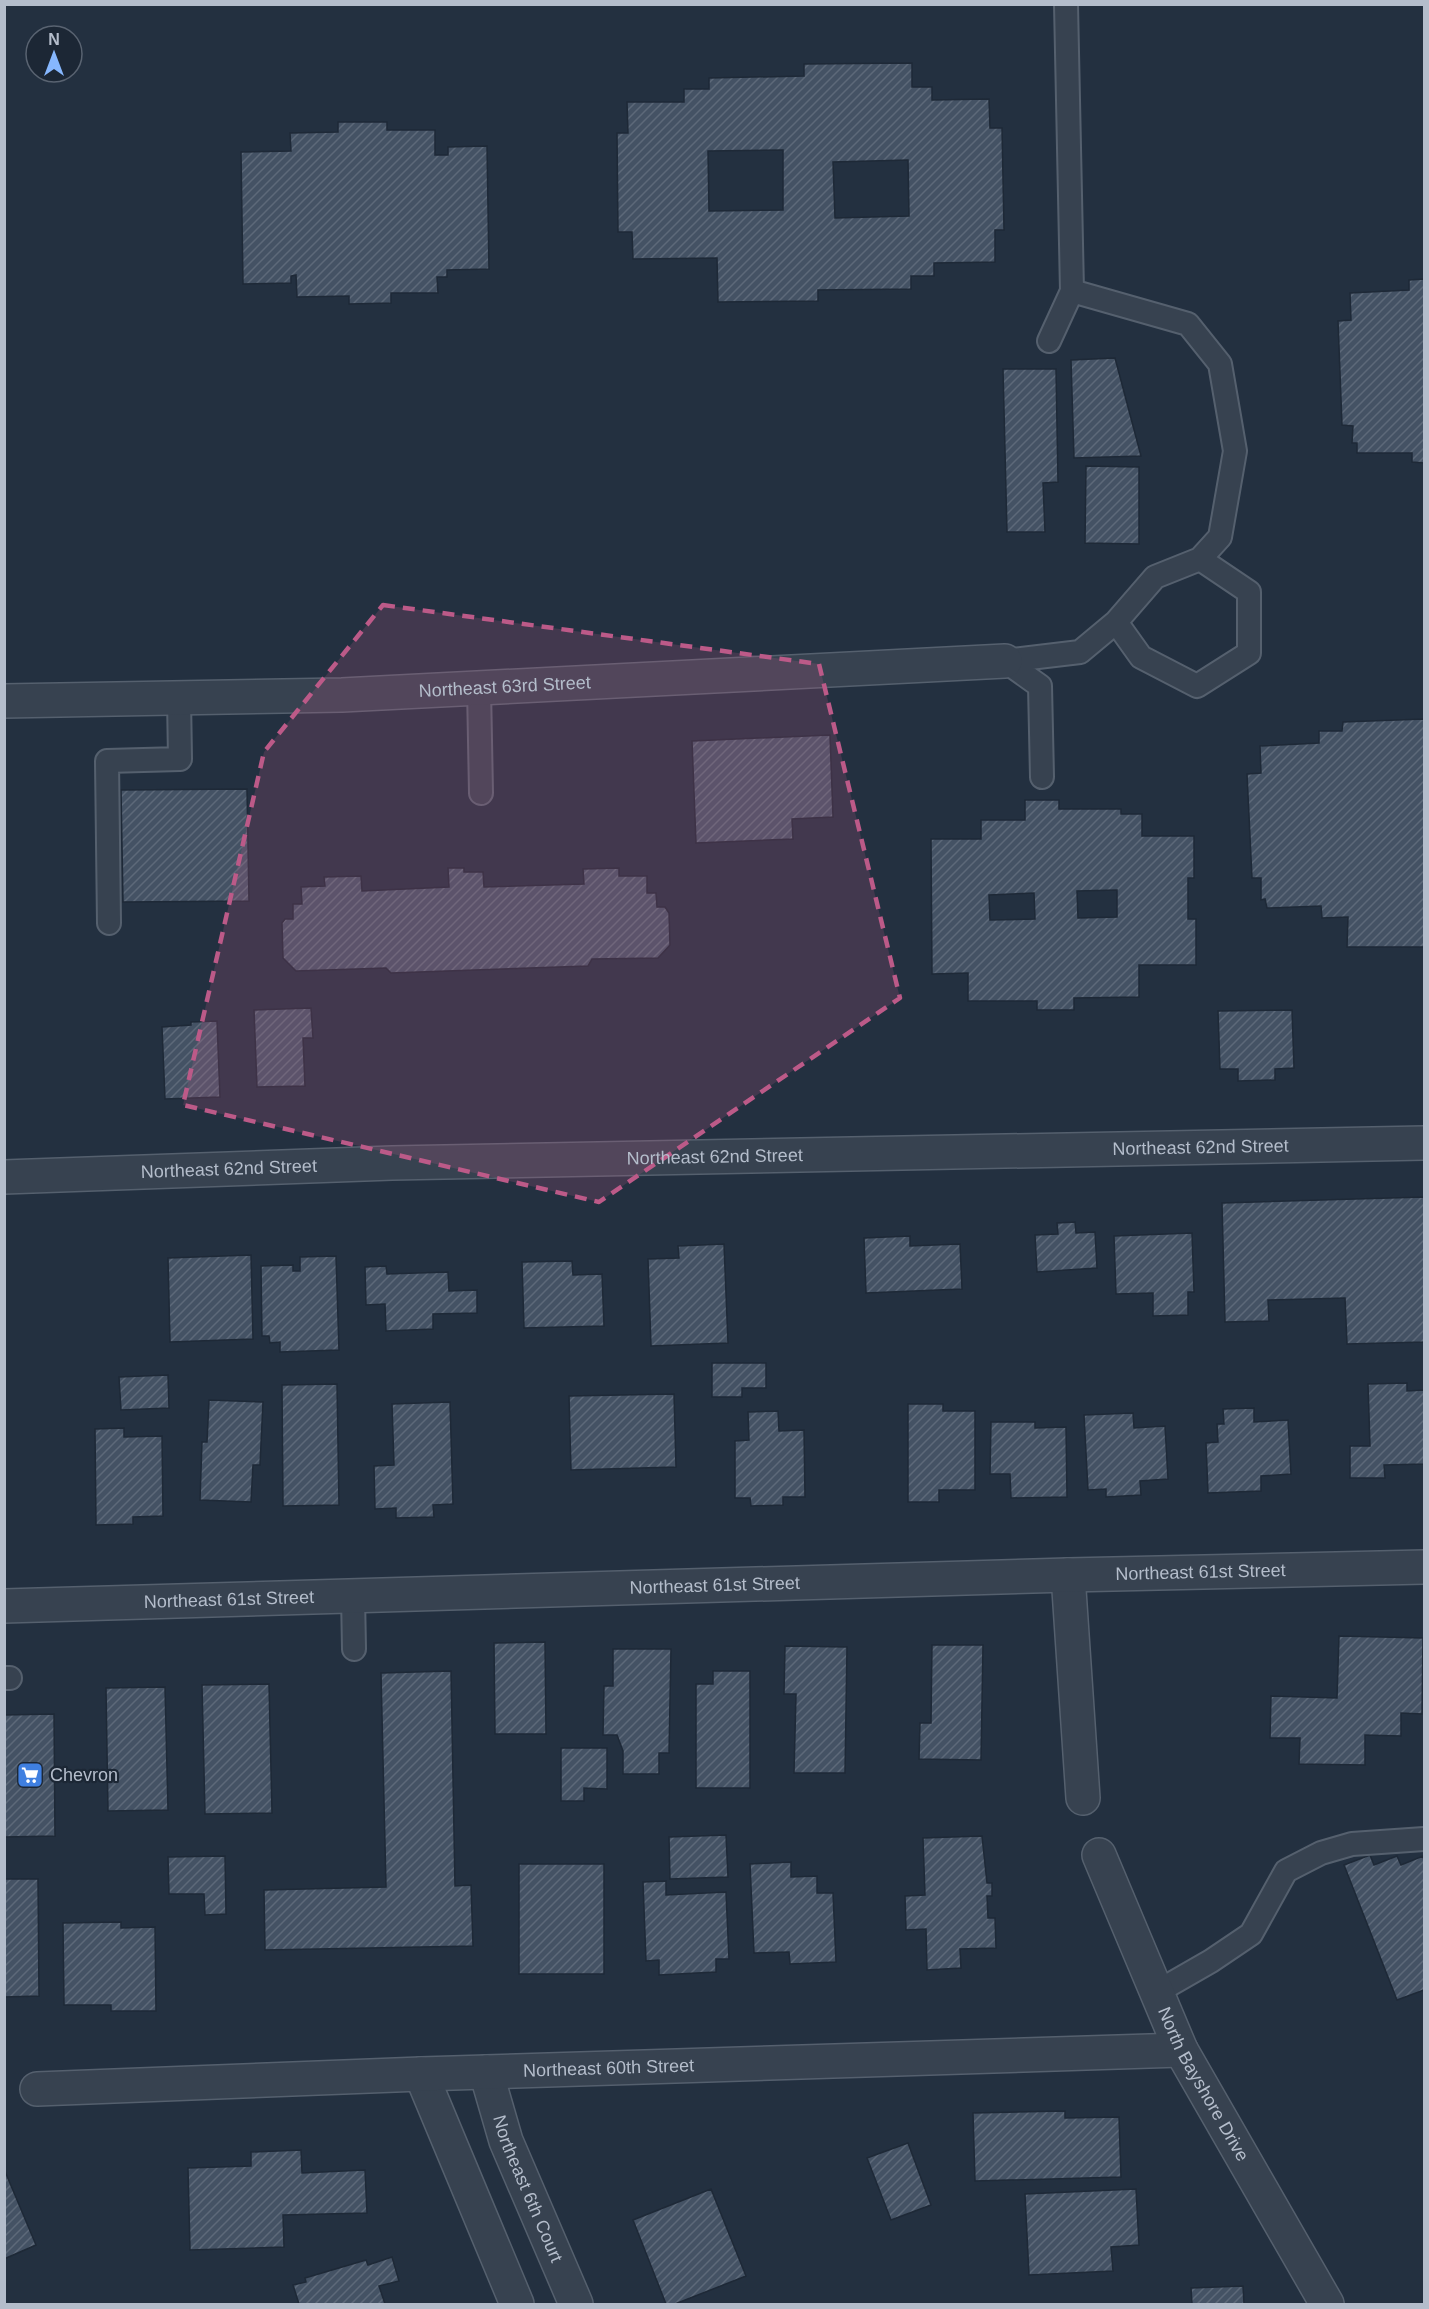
<svg xmlns="http://www.w3.org/2000/svg" width="1429" height="2309" font-family="Arial,sans-serif">
  <style>
    .building { fill: url(#building-hatch); stroke: #1e2937; stroke-width: 1.5; fill-rule: evenodd }
    .lines { fill: none; stroke-linecap: round; stroke-linejoin: round }
    .service-casing { stroke: #55606e; stroke-width: 26 }
    .minor-casing { stroke: #55606e; stroke-width: 36 }
    .service { stroke: #374250; stroke-width: 22 }
    .minor { stroke: #374250; stroke-width: 33 }
    .marked { fill: #bc5a88; fill-opacity: 0.2; stroke: #bc5a88; stroke-width: 4.5; stroke-dasharray: 12 8; stroke-linejoin: round }
    .labels { text-anchor: middle; stroke-width: 4.5; stroke-linejoin: round; paint-order: stroke }
    .street-label { font-size: 18px; fill: #b4bdcb; stroke: #1c2735 }
    .poi-label { font-size: 18px; fill: #b4bdcb; stroke: #1c2735; text-anchor: start }
  </style>
  <defs>
    <pattern id="building-hatch" width="6" height="6" patternUnits="userSpaceOnUse" patternTransform="scale(1.5)"><rect width="6" height="6" fill="#445264"/><path d="M-1 1l2-2M0 6l6-6M5 7l2-2" fill="none" stroke="#5d6979"/></pattern>
  </defs>
  <rect width="100%" height="100%" fill="#233040"/>
  <path class="building" d="M912,63v24h20v13l57,-1 1,29h12l2,102h-9v32l-61,1v13h-23v13l-93,1v11l-100,1 -1,-44 -84,1 -1,-27h-14l-1,-99h11l-1,-31h57v-13h25v-11l95,-2v-12zM783,150v60l-74,1 -1,-60zM908,160l1,56 -74,2 -2,-56z
    M338,122h49v8h48v25h13v-8l39,-1 2,123 -42,1v7h-10l1,16h-47v10l-42,1v-8l-52,1 -1,-22 -5,1v7l-48,1 -2,-132 50,-1 -1,-18 48,-1z
    M1424,279v184l-12,-1v-9h-55v-10h-5l1,-17 -11,-1 -4,-104 13,-1 -1,-27 59,-3v-10z
    M1115,358l26,98 -67,2 -3,-98z
    M1003,369h53l2,113 -15,1 2,49h-38z
    M1086,466l53,1v77l-54,-1z
    M1424,719v228h-77l1,-30 -26,1 -1,-12 -54,2 -2,-9 -4,1v-22h-9l-5,-104 14,-1 -1,-27 59,-3v-12h23l1,-9z
    M830,735l3,82 -41,2 1,20 -97,4 -4,-102z
    M247,789l2,112 -126,1 -2,-112z
    M1025,800h34v9h62v5h21v22h52v42h-6v41h8v46h-57v32l-65,1v12h-37v-9h-69v-28l-36,1 -1,-135h50v-19h44zM1117,890v27l-39,1 -1,-27zM1034,893l1,26 -45,1 -1,-25z
    M448,868h16v4h19l1,15 100,-3 -1,-15 36,-1v8h28v17h9l1,14h8l4,6 1,32 -12,13 -66,1 -4,7 -197,7 -5,-5 -90,3 -13,-13 -1,-35 3,-4h8v-15h9l-1,-17 24,-1 -1,-9 37,-1 1,15 87,-4z
    M311,1008l2,30h-10l2,48 -48,1 -3,-77z
    M1292,1010l2,58 -19,1v11l-37,1v-12h-18l-2,-58z
    M217,1021l3,76 -55,2 -3,-72 29,-2v-3z
    M1424,1197v145l-77,2 -2,-46 -77,2 1,21 -44,1 -3,-119z
    M1075,1222l1,11 19,-1 2,36 -60,4 -2,-37 23,-1 -1,-11z
    M1192,1233l2,59h-6v23l-35,1v-23l-37,1 -2,-58z
    M910,1236v10l50,-2 2,45 -96,4 -2,-55z
    M724,1244l4,99 -77,3 -3,-87 31,-1 -1,-12z
    M251,1255l2,84 -83,3 -2,-84z
    M336,1256l3,94 -59,2v-10l-10,1 -1,-7h-7l-1,-70 32,-1v6h7v-14z
    M572,1261l1,14 29,-1 2,52 -80,2 -2,-66z
    M386,1266l1,8 61,-2 1,19 28,-1v23l-44,1v15l-47,2 -1,-27 -19,1 -1,-38z
    M712,1363h54v25h-24v9h-30z
    M168,1375l1,33 -48,2 -2,-33z
    M1407,1383v8l17,-1v74l-40,1 1,13h-35v-32h20l-2,-62z
    M337,1384l2,121 -56,1 -1,-121z
    M674,1394l2,73 -105,3 -2,-74z
    M209,1400l54,2 -3,63h-7l-2,37 -51,-2 2,-58h5z
    M450,1402l3,102 -20,1 1,12 -38,1v-10l-21,1 -1,-43 20,-1 -2,-61z
    M908,1404h35v7h32v79h-36v12h-31z
    M1254,1408v14l34,-2 3,54 -30,2v15l-53,2 -2,-50 12,-1 -1,-18h7l-1,-15z
    M778,1411l1,20 25,-1 1,67h-22v8l-32,1 -1,-8h-15v-57l14,-1 -1,-28z
    M1133,1413l1,15 31,-2 3,53 -28,2 1,14 -35,2v-8l-18,1 -4,-75z
    M991,1422h44v6l31,-1 1,70 -56,1 -1,-24h-20z
    M124,1428v9l38,-1 1,80 -30,1v7l-37,1 -1,-96z
    M1339,1636l84,2 -1,76 -21,-1v23l-36,-1v30l-66,-1 1,-26h-30l1,-42 66,2z
    M545,1642l1,92h-51l-1,-91z
    M932,1645h51l-2,115 -62,-1 1,-36h11z
    M785,1646l62,1 -2,126h-51l2,-79h-12z
    M613,1649h58l-2,104h-10v21h-36v-23l-6,-16h-14l1,-49h9z
    M451,1671l4,215 16,-1 2,61 -208,4 -1,-60 122,-3 -5,-214z
    M713,1671h37v117h-54v-104h17z
    M269,1684l3,129 -67,1 -3,-129z
    M165,1687l3,123 -60,1 -2,-123z
    M54,1714l1,122 -51,1v-122z
    M561,1748h46v41l-23,-1v13h-23z
    M726,1835l2,42 -58,2 -1,-42z
    M982,1836l5,47h5v13h-5l1,22h7l1,30 -36,1 1,19 -34,2 -1,-41 -20,1 -1,-34 20,-1 -2,-57z
    M1370,1855l4,10 23,-9 4,9 22,-9 1,5v129l-27,10 -53,-135z
    M225,1856l1,58 -21,1 -1,-21h-35l-1,-37z
    M791,1862v15l26,-1v17h16l3,69 -46,2 -1,-12 -35,1 -4,-89z
    M519,1864h85v110h-85z
    M4,1879h34l1,117 -35,1z
    M666,1881v14l60,-3 3,67h-13v13l-57,3v-15l-13,1 -3,-79z
    M121,1922v6l34,-1 1,84h-45v-6h-47l-1,-82z
    M1065,2111v7l54,-1 2,60 -146,4 -2,-68z
    M908,2143l23,62 -40,15 -24,-62z
    M301,2150l1,23 63,-3 2,43 -84,2 1,32 -94,3 -2,-82 63,-2v-14z
    M4,2169l32,76 -32,14z
    M711,2189l35,87 -71,28h-9l-33,-84z
    M1136,2189l3,56 -28,2 2,24 -84,4 -4,-81z
    M392,2257l7,24 -20,5 6,18h-86l-6,-19 13,-3 -1,-4 61,-18 2,5z
    M1243,2286l1,18h-52l-1,-16z"/>
  <g class="lines">
    <defs>
      <path id="service" d="M1049,341l23,-50
        M1116,622l25,35 56,29 52,-33v-61l-49,-33
        M1005,661l75,-9 36,-30 39,-45 45,-18 20,-22 15,-86 -15,-87 -32,-40 -116,-33 -6,-287
        M1005,661l35,25 2,91
        M479,688l2,105
        M109,923l-2,-162 73,-2 -1,-61
        M353,1596l1,53
        M4,1678h6
        M1157,1992l54,-31 40,-27 35,-63 35,-18 31,-9 72,-5"/>
      <g id="minor">
        <path id="s1" d="M4,701l338,-6 663,-34"/>
        <path id="s2" d="M4,1177l388,-14 1032,-20"/>
        <path d="M1068,1575l15,223"/>
        <path id="s3" d="M4,1606l1064,-31 356,-8"/>
        <path id="s4" d="M1099,1855l82,195 146,254"/>
        <path id="s5" d="M486,2072l20,69 70,163"/>
        <path d="M421,2074l96,230"/>
        <path id="s6" d="M37,2089l384,-15 760,-24"/>
      </g>
    </defs>
    <use href="#service" class="service-casing"/>
    <use href="#minor" class="minor-casing"/>
    <use href="#service" class="service"/>
    <use href="#minor" class="minor"/>
  </g>
  <path class="marked" d="M383,605l436,59 81,334 -301,204 -416,-97 81,-353z"/>
  <defs>
    <symbol id="supermarket-square" viewBox="-11 -11 22 22"><rect x="-9" y="-9" width="18" height="18" rx="4" fill="#3f7fe0" stroke="#1c2735"/><path d="M-6-5.5h2.5l.6 2H6L4.5 2H-2.5L-4.4-4H-6ZM-1.5 3.2a1.3 1.3 0 1 0 .1 0ZM3 3.2a1.3 1.3 0 1 0 .1 0Z" fill="#fff"/></symbol>
  </defs>
  <g fill-rule="evenodd">
    <use href="#supermarket-square" x="15" y="1760" width="30" height="30"/>
  </g>
  <g class="labels">
    <g class="street-label">
      <text dy="6" stroke="none"><textPath href="#s1" startOffset="501">Northeast 63rd Street</textPath></text>
      <text dy="6" stroke="none"><textPath href="#s2" startOffset="1197">Northeast 62nd Street</textPath></text>
      <text dy="6" stroke="none"><textPath href="#s2" startOffset="711">Northeast 62nd Street</textPath></text>
      <text dy="6" stroke="none"><textPath href="#s2" startOffset="225">Northeast 62nd Street</textPath></text>
      <text dy="6" stroke="none"><textPath href="#s3" startOffset="1197">Northeast 61st Street</textPath></text>
      <text dy="6" stroke="none"><textPath href="#s3" startOffset="711">Northeast 61st Street</textPath></text>
      <text dy="6" stroke="none"><textPath href="#s3" startOffset="225">Northeast 61st Street</textPath></text>
      <text dy="6" stroke="none"><textPath href="#s6" startOffset="572">Northeast 60th Street</textPath></text>
      <text dy="6" stroke="none"><textPath href="#s4" startOffset="252">North Bayshore Drive</textPath></text>
      <text dy="6" stroke="none"><textPath href="#s5" startOffset="124">Northeast 6th Court</textPath></text>
    </g>
    <g class="poi-label">
      <text x="50" y="1781">Chevron</text>
    </g>
  </g>
  <rect width="1429" height="2309" fill="none" stroke="#b4bdcb" stroke-width="12"/>
  <g transform="translate(54 54)"><circle r="28" fill="#1c2735" stroke="#596371" stroke-width="1.5"/>
  <path d="M0-4.5L10 22L0 15L-10 22Z" fill="#86b7fe"/>
  <text y="-9" font-size="16" font-weight="bold" text-anchor="middle" fill="#b4bdcb">N</text>
  </g>
</svg>
